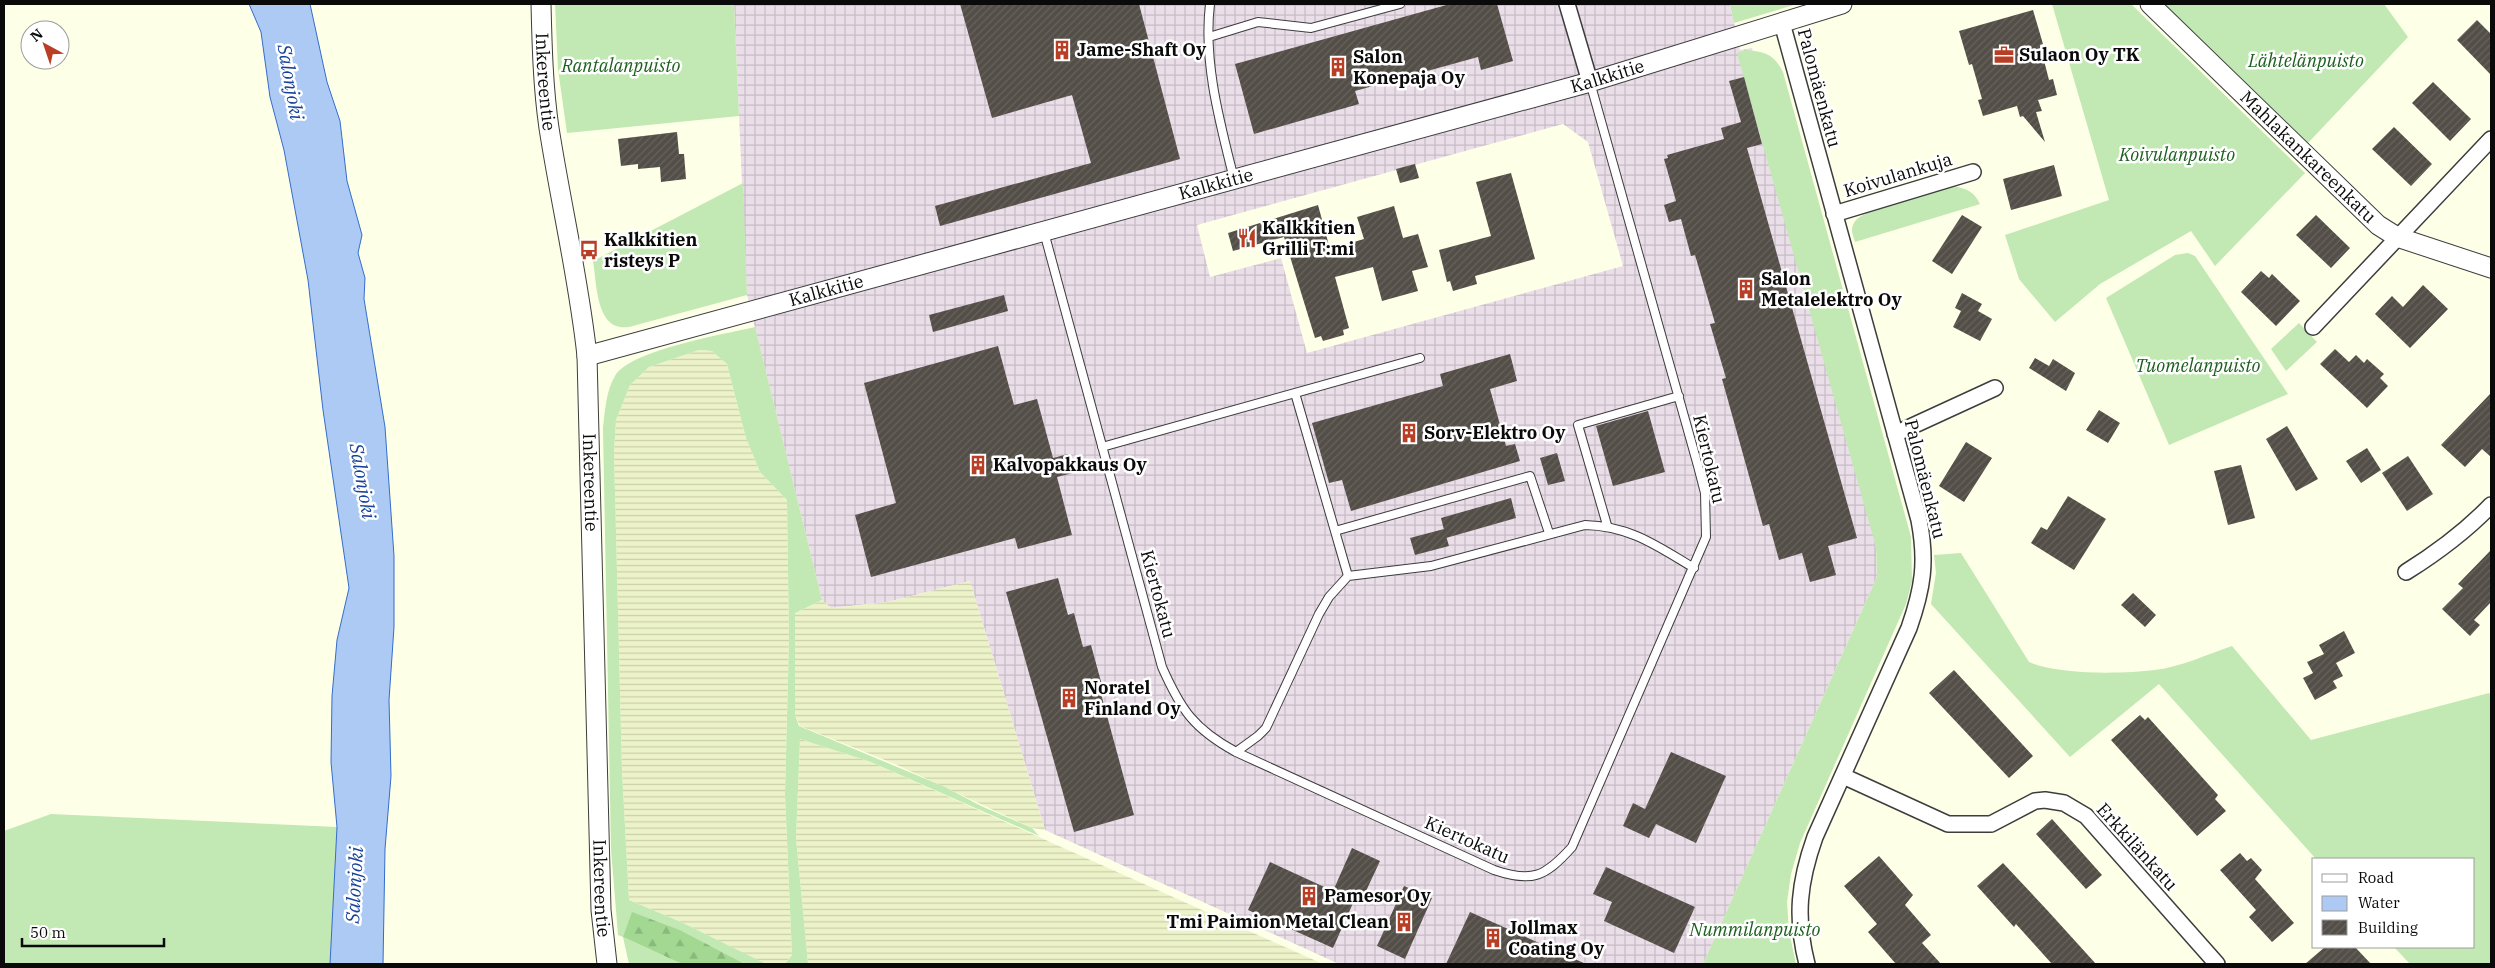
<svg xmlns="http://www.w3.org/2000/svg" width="2495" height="968" font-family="'IBM Plex Serif',serif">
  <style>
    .industrial { fill: url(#industrial-grid); fill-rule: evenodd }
    .farmland { fill: url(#farmland-rules) }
    .grass { fill: #c2e8b3 }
    .forest { fill: url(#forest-firs) }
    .water { fill: #adcaf5; stroke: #356dcb }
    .building { fill: url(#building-hatch) }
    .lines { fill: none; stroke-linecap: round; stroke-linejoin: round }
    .service-casing { stroke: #3d3d3d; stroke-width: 10 }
    .minor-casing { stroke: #3d3d3d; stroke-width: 18 }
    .tertiary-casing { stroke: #3d3d3d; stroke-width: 21 }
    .service { stroke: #fff; stroke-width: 8 }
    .minor { stroke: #fff; stroke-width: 15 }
    .tertiary { stroke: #fff; stroke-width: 19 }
    .labels { text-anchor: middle; stroke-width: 5; stroke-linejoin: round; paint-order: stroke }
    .poi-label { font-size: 18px; font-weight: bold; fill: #0a0a0a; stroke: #fff; text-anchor: start }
    .park-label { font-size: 18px; font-style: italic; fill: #1c601e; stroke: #fff }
    .street-label { font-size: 18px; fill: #0a0a0a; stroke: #fff }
    .water-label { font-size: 19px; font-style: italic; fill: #164299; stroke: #fff }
  </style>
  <defs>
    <pattern id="industrial-grid" width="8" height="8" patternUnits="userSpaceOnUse" patternTransform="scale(1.25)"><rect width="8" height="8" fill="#eadee8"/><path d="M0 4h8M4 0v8" fill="none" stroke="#c7bdc6"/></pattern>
    <pattern id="farmland-rules" width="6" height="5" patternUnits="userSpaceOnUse" patternTransform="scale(1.25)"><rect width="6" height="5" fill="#edf3c9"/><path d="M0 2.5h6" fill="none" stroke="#cacfab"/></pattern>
    <pattern id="forest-firs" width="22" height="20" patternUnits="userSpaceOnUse" patternTransform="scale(1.25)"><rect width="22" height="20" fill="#a2d892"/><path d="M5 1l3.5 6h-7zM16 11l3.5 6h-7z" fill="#8ab87d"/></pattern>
    <pattern id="building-hatch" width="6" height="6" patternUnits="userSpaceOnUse" patternTransform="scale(1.25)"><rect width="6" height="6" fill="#534e47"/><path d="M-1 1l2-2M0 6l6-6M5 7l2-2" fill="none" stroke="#67635d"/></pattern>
  </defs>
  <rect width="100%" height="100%" fill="#feffe7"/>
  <path class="industrial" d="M734,4h996l10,46 12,-2 22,75 102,424 1,30 -174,387h-364l-294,-134 -75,-249 -82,21 -57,6 -9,-8 -75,-305zM1563,124l25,18 35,124 -316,87 -26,-95 -71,19 -13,-52z"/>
  <path class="farmland" d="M699,350l13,1 15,13 19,74 14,34 27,28 2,140 -4,154 7,161 -7,9h-20l-84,-42 -52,-22 -7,-129 -8,-318 2,-33 14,-35 19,-18z
    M970,581l75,249 -13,-2 -137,-64 -95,-38 -5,-11v-102l27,-13 9,8 57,-6z
    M800,739l71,23 452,202h-515l-12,-126z"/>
  <path class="grass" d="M555,4h179l5,112 -172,17 -9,-64z
    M1730,4h67l-63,19z
    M2052,4h79l174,169 -90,93 -24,-35 -91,53 -45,38 -36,-43 -14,-44 104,-35z
    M2164,4h220l24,33 -100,106z
    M1746,50c19,2 28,4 37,22l128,465 1,44 -6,23 -106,239 -9,31 -4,28 2,29 7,33h-93l174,-387 -1,-30 -139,-494z
    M743,183l4,112 -118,32c-33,5 -32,-42 -36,-66z
    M1954,186c14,3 20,6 26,18l-125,38c-2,-7 -5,-12 -1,-19 9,-16 79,-31 100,-37z
    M2188,253l7,3 93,138 -119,51 -63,-147 69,-43z
    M2299,323l18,19 -31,29 -15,-22z
    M755,327l67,273 -27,13v102l4,11 146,61 36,19 51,22 7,8 -168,-74 -71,-23 -4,99 12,126h-23l7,-9 -7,-161 4,-154 -2,-140 -27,-28 -14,-34 -19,-74 -15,-13 -13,-1 -50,17 -19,18 -14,35 -2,33 8,318 7,129 52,22 85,42h-21l-63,-33 -59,6 59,27h-53l-6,-27 -5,-2 -7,-86 -8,-421c2,-17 3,-37 12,-52 15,-26 110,-42 140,-49z
    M1961,553l68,109c30,13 93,12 126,8 26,-3 53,-16 77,-24l79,94 178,-47 2,2v269h-81l-16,-17h80v-88h-158l-157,-175 -89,73 -139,-153 5,-31 -2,-18z
    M51,814l286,13 -7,137h-326v-133z"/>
  <path class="forest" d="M632,912l50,19 63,33h-63l-59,-27z"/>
  <path class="water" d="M249,4h61l17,78 13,39 7,60 15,54 -4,18 7,25 -1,21 21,128 9,129v71l-5,73 2,76 -6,73 -2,115h-53l7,-137 -6,-65 1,-66 5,-56 12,-52 -26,-178 -15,-130 -24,-130 -14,-53 -9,-65z"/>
  <path class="building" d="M960,4h179l41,155 -240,67 -5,-20 156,-43 -19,-68 -80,23z
    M1450,4h47l16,57 -32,9 -3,-13 -123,34 4,13 -105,30 -19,-70z
    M2033,10l10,34 -3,1 9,35 4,-1 4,16 -19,5 4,11 -6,1 9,30 -22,-26 -3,1 -3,-11 -34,10 -5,-16 4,-1 -10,-35 -3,1 -10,-34z
    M2477,20l14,14v41l-34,-35z
    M1744,77l18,67 -15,4 110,390 -29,8 8,29 -26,7 -8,-29 -23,7 -10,-36 -6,2 -41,-147 4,-1 -16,-54 5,-1 -20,-68 -4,1 -10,-37 -12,3 -5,-17 12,-4 -12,-42 4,-1 -1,-3 57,-16 -3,-11 20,-6 -12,-41z
    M2433,82l38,37 -21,22 -38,-38z
    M2394,127l38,37 -21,22 -39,-37z
    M677,132l2,22h5l2,25 -25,3 -1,-15 -22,2v-5l-17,2 -3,-27z
    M1415,164l4,14 -19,5 -4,-14z
    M2054,165l8,31 -51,14 -8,-31z
    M1511,173l24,86 -60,17 2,8 -24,7 -3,-10 -3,1 -8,-32 52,-14 -15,-54z
    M1318,205l12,44 34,-10 -7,-22 37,-11 9,32 15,-4 10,33 -16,4 6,20 -36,10 -9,-34 -38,10 14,51 -6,2 1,5 -21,6 -2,-5 -6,2 -31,-101 -51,14 -5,-18z
    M1962,215l20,12 -30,47 -20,-13z
    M2316,215l34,33 -19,20 -35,-33z
    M2261,271l8,7 3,-4 28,27 -24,25 -35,-34z
    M2423,285l25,24 -38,39 -35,-34 17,-18 11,11z
    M1962,293l20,11 -4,7 14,8 -12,22 -27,-14 8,-16 -6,-3z
    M1004,295l4,16 -75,21 -4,-17z
    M998,346l16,59 23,-6 16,59 15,-4 5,19 -16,4 15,58 -54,14 -3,-11 -144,39 -16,-62 41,-12 -32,-120z
    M2335,349l14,13 7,-7 8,8 3,-4 17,15 -4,4 8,8 -21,22 -47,-44z
    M1510,354l7,27 -27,8 16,57 9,-2 5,17 -169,50 -9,-31 -13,3 -17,-60 131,-37 -3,-12z
    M2035,358l14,8 4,-7 22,14 -9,18 -37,-23z
    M2491,393v64l-9,-8 -17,18 -24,-22z
    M2099,410l21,13 -12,20 -22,-13z
    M1648,411l17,61 -52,14 -17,-60z
    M2287,426l31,53 -22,12 -30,-52z
    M1966,442l26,16 -28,44 -25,-16z
    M2367,448l14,22 -20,13 -15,-22z
    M1557,453l8,28 -17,4 -8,-27z
    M2408,456l25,38 -26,17 -25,-38z
    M2241,465l14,53 -27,7 -14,-54z
    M2068,496l38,23 -32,51 -43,-27 10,-16 6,3z
    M1511,498l5,20 -70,20 -5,-20z
    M1444,529l5,17 -34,9 -5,-17z
    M2491,550v52l-17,18 6,5 -10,11 -28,-27 21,-21 -5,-4z
    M1058,578l10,37 6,-2 9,34 8,-2 12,44 -3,1 34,125 -60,17 -68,-240z
    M2133,593l23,22 -11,12 -24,-22z
    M2344,631l11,22 -19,10 7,13 -10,5 4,7 -22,12 -12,-22 10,-5 -6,-11 17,-8 -5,-9z
    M1954,670l79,86 -24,22 -80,-85z
    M2140,715l5,5 3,-3 70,78 -3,4 11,12 -29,25 -86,-96z
    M1671,752l55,24 -30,67 -40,-19 -7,14 -26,-12 10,-23 12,6z
    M2052,819l50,56 -16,14 -50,-55z
    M1352,848l28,13 -20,43 -6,-3 -21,47 -85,-38 22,-48 63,29z
    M2240,853l7,8 4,-3 11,12 -7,9 39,44 -22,19 -23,-25 7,-7 -36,-40z
    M1879,856l34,39 -8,10 26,30 -9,8 19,21h-45l-28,-32 9,-8 -33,-38z
    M2003,863l44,47 49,54h-44l-36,-40 -2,3 -37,-41z
    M1606,867l89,40 -21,46 -70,-32 8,-19 -19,-8z
    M1404,886l28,12 -27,61 -28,-13z
    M1470,912l116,52h-140z
    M2325,947h30l16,17h-66z"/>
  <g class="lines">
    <defs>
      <path id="service" d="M1210,4c-7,58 10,119 24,175
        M1209,37l49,-15 53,6 89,-24
        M1044,232l118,435c19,43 32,62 74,85l258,118c38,13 51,7 78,-23l134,-310 -1,-44 -7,-27 -108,-384
        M1295,393l53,183
        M1102,447l318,-89
        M1607,525l-29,-100 101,-29
        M1335,531l195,-55 19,57
        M1236,752l22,-16 8,-8 53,-114 10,-17 19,-21 83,-10 154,-41c45,1 72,21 109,43"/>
      <path id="minor" d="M1567,4l23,78
        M1782,23l137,497c8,42 4,68 -10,108l-94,209c-16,45 -20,80 -8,127
        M1834,214l139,-42
        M2313,327l178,-188
        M1895,434l100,-46
        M2406,572c32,-20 59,-40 85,-67
        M1843,776l105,48h43l44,-23 10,-1 19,3 22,13 131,148"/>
      <g id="tertiary">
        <path id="s1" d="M541,4c1,41 2,83 8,124 12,77 30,152 38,228l14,554 6,54"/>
        <path id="s2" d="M2150,4l228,221 19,12 94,31"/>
        <path id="s3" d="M587,356l1003,-274 252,-78"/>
      </g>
    </defs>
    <use href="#service" class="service-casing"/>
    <use href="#minor" class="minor-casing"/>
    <use href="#tertiary" class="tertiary-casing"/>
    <use href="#service" class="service"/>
    <use href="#minor" class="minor"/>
    <use href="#tertiary" class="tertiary"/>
  </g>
  <defs>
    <symbol id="building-bare" viewBox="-9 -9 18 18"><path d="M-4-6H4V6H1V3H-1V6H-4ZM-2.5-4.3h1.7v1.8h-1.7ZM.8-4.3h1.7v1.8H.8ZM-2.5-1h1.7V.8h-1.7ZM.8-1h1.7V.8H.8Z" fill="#b83f25" stroke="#fff" stroke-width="2.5" paint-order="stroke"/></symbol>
    <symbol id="office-bare" viewBox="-9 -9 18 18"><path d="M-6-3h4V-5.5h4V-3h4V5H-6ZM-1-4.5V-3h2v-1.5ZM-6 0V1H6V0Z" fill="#b83f25" stroke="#fff" stroke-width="2.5" paint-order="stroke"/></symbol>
    <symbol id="restaurant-bare" viewBox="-9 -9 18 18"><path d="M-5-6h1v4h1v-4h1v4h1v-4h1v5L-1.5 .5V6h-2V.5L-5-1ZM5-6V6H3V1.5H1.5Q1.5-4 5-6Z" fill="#b83f25" stroke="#fff" stroke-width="2.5" paint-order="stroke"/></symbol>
    <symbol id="bus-bare" viewBox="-9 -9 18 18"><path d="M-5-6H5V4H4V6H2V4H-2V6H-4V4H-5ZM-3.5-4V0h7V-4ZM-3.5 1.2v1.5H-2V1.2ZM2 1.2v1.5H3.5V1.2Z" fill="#b83f25" stroke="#fff" stroke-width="2.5" paint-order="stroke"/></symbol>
  </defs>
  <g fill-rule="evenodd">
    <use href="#building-bare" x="1048" y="36" width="28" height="28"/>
    <use href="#office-bare" x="1990" y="41" width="28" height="28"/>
    <use href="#building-bare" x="1324" y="53" width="28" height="28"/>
    <use href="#restaurant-bare" x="1233" y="224" width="28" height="28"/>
    <use href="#bus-bare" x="575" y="236" width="28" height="28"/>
    <use href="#building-bare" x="1732" y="275" width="28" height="28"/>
    <use href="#building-bare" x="1395" y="419" width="28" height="28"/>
    <use href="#building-bare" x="964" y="451" width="28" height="28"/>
    <use href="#building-bare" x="1055" y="684" width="28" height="28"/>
    <use href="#building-bare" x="1295" y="882" width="28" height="28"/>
    <use href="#building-bare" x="1390" y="908" width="28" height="28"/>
    <use href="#building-bare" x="1479" y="924" width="28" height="28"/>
  </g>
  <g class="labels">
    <g class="poi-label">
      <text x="1077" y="56">Jame-Shaft Oy</text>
      <text x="2019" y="61">Sulaon Oy TK</text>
      <text x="1353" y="63">Salon<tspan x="1353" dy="21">Konepaja Oy</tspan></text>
      <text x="1262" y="234">Kalkkitien<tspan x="1262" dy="21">Grilli T:mi</tspan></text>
      <text x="604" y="246">Kalkkitien<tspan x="604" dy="21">risteys P</tspan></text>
      <text x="1761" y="285">Salon<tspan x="1761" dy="21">Metalelektro Oy</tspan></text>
      <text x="1424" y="439">Sorv-Elektro Oy</text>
      <text x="993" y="471">Kalvopakkaus Oy</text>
      <text x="1084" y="694">Noratel<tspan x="1084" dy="21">Finland Oy</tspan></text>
      <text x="1324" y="902">Pamesor Oy</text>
      <text x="1389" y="928" text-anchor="end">Tmi Paimion Metal Clean</text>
      <text x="1508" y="934">Jollmax<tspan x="1508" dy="21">Coating Oy</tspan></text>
    </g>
    <g class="park-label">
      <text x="2306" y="67">Lähtelänpuisto</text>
      <text x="621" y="72">Rantalanpuisto</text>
      <text x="2177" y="161">Koivulanpuisto</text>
      <text x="2198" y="372">Tuomelanpuisto</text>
      <text x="1755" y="936">Nummilanpuisto</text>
    </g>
    <g class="street-label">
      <text dy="6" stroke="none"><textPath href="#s3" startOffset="1058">Kalkkitie</textPath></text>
      <text dy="6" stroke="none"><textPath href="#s1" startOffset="78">Inkereentie</textPath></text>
      <text transform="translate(1819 88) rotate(75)" y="6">Palomäenkatu</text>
      <text dy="6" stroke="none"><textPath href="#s2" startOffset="220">Mahlakankareenkatu</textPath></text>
      <text transform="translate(1898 175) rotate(-17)" y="6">Koivulankuja</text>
      <text dy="6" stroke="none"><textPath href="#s3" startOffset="652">Kalkkitie</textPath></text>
      <text dy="6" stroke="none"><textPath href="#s3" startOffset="248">Kalkkitie</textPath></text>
      <text transform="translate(1709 459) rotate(77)" y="6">Kiertokatu</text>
      <text transform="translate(1925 479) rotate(76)" y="6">Palomäenkatu</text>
      <text dy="6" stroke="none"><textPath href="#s1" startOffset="482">Inkereentie</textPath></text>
      <text transform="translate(1158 594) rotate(75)" y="6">Kiertokatu</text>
      <text transform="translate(1467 840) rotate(24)" y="6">Kiertokatu</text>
      <text transform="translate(2137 847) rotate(48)" y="6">Erkkilänkatu</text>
      <text dy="6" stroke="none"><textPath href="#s1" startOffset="888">Inkereentie</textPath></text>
    </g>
    <g class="water-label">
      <text transform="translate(291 82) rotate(80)" y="7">Salonjoki</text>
      <text transform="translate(363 481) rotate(80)" y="7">Salonjoki</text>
      <text transform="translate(354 885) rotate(-87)" y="7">Salonjoki</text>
    </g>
  </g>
  <rect width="2495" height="968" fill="none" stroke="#0a0a0a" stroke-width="10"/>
  <rect x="2312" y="858" width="162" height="90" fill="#ffffff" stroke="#9d9d9d"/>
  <rect x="2322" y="874" width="25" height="8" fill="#ffffff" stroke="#9d9d9d"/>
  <text x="2358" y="883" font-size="15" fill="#0a0a0a">Road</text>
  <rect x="2322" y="896" width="25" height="15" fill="#adcaf5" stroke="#9d9d9d"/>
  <text x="2358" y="908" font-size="15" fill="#0a0a0a">Water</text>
  <rect x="2322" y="920" width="25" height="15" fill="url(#building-hatch)" stroke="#9d9d9d"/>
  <text x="2358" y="933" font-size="15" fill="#0a0a0a">Building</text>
  <g transform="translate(45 45) rotate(320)"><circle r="24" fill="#ffffff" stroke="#9d9d9d"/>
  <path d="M0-4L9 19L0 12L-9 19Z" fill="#b83f25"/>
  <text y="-8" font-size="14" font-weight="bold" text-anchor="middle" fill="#0a0a0a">N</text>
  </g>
  <path d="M22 938v8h142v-8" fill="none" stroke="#0a0a0a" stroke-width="2.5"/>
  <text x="30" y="938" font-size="15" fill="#0a0a0a" stroke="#ffffff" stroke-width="4" paint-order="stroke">50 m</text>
</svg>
